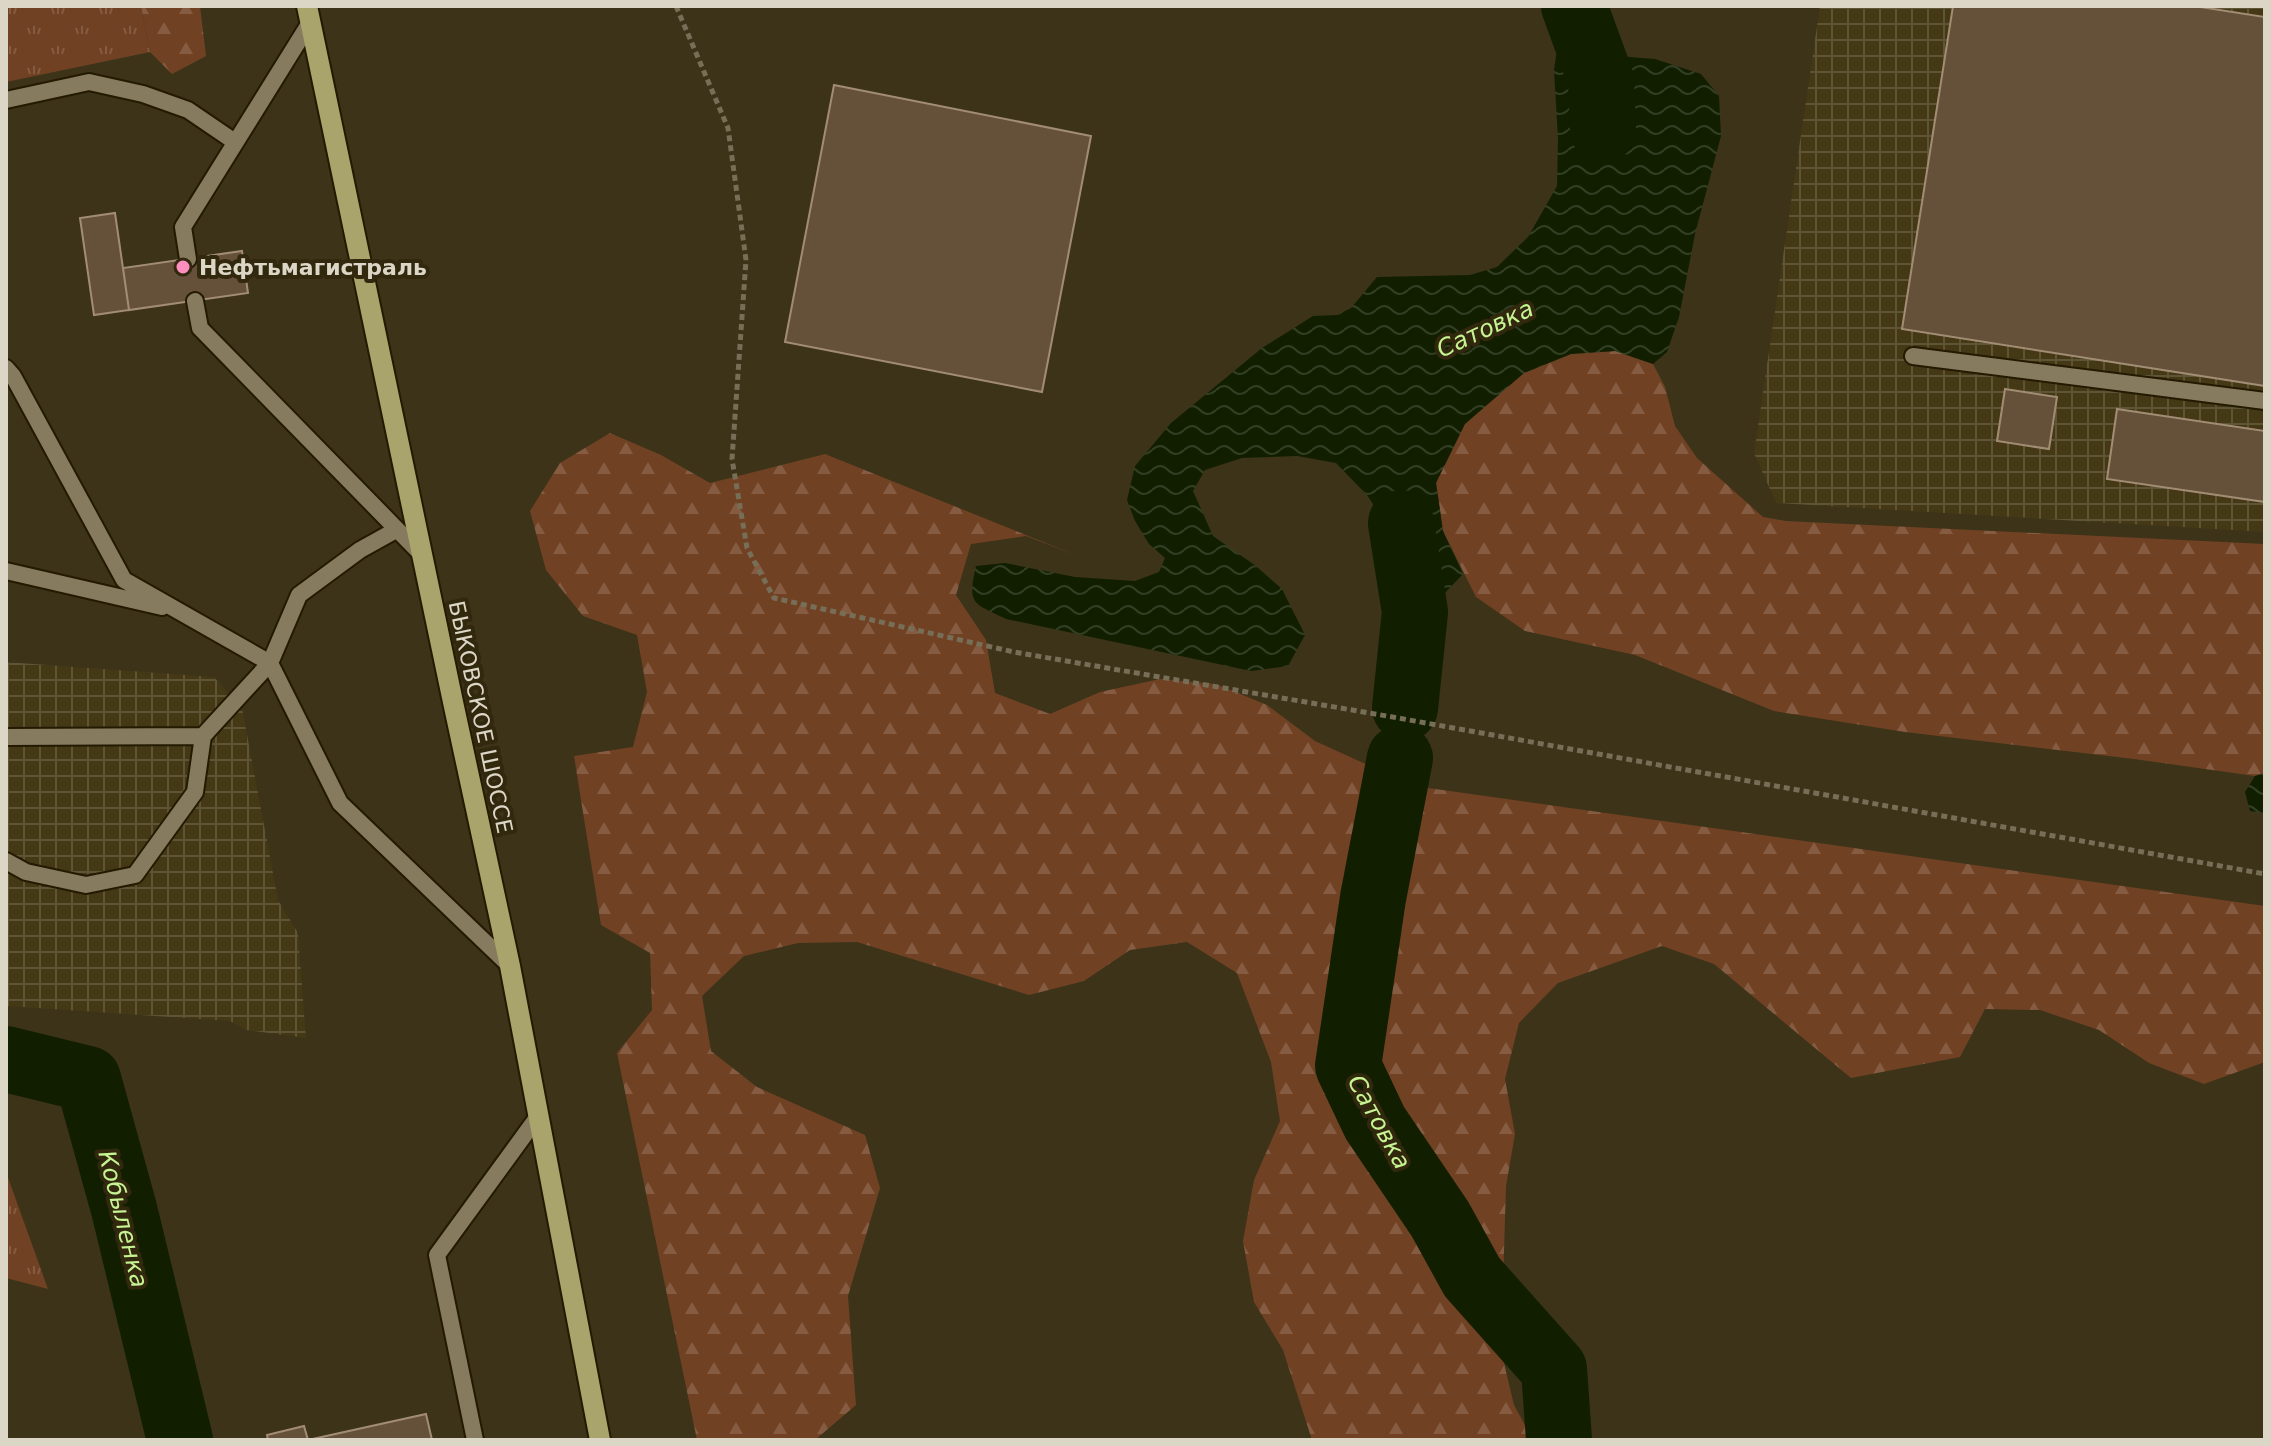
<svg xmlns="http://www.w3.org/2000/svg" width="2271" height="1446" font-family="'DejaVu Sans',sans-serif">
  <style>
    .industrial { fill: url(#industrial-grid) }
    .grass { fill: url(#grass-tufts) }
    .forest { fill: url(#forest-firs) }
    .water { fill: url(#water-waves) }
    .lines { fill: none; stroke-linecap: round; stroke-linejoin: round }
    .river { stroke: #111f00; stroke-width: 66 }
    .building { fill: #65513a; stroke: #a28d74; stroke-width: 2 }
    .lane-casing { stroke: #231a01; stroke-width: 20 }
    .primary-casing { stroke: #231a01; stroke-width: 24 }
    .path { stroke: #766e57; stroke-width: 5; stroke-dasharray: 6 4; stroke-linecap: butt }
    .lane { stroke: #867b5e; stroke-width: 16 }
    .primary { stroke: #a8a46b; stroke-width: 20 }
    .poi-dot { fill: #fd8ebf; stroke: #32280e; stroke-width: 3 }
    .labels { text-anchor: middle; stroke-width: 8; stroke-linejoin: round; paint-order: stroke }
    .poi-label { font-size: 22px; font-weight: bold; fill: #dcd6c6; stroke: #32280e; text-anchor: start }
    .street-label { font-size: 22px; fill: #dcd6c6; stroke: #32280e }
    .water-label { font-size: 24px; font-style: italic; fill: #c7f493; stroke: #32280e }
  </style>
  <defs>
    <pattern id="industrial-grid" width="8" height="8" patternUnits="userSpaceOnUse" patternTransform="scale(2)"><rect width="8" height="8" fill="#443815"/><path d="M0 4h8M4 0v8" fill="none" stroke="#5e5436"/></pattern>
    <pattern id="grass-tufts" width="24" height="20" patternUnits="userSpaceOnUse" patternTransform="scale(2)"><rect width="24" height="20" fill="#714123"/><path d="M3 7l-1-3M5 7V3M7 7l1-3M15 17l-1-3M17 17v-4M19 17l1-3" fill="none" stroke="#855c41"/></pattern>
    <pattern id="forest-firs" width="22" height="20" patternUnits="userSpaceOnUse" patternTransform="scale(2)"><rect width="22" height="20" fill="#714123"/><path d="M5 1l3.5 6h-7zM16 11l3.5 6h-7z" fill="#855c41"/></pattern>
    <pattern id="water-waves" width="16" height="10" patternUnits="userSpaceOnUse" patternTransform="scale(2)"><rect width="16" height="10" fill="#111f00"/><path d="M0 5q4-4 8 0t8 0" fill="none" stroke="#333f24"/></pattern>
  </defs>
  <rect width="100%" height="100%" fill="#3c3318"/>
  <path class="industrial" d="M1820,6h445v526l-489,-29 -22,-50z
    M6,662l208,15 28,31 36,192 20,33 8,105 -60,-8 -16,-9 -224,-15z"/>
  <path class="grass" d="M6,6h135l9,46 -144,30z
    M6,1172l42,117 -42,-11z"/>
  <path class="forest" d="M141,6h59l6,50 -34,18 -22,-22z
    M1615,351l38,13 12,23 10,39 22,32 66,59 23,4 479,23v229l-10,3 -121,-17 -229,-27 -131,-21 -139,-56 -110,-24 -49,-34 -33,-66 -7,-49 28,-58 60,-51 47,-19z
    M610,433l51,22 49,28 115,-29 253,102 -52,-20 -55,8 -15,51 30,45 9,53 55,21 50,-22 60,-13 56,5 51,21 48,36 99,45 851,120v156l-61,22 -55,-21 -50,-33 -59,-20 -55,-1 -25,48 -109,21 -137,-114 -52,-18 -104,37 -39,40 -14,56 10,55 -9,52 -5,165 13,54 19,35h-221l-29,-90 -29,-48 -11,-61 11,-61 26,-59 -9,-59 -34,-89 -50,-31 -57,8 -46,31 -55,14 -172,-53 -59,1 -54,13 -42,40 9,55 46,36 108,48 15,53 -32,108 8,109 -41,35h-118l-80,-387 35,-43 -2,-57 -49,-28 -27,-169 59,-9 14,-55 -10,-57 -54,-19 -37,-46 -16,-59 30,-48z"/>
  <path class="water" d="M1570,36l47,20 38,3 46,15 18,22 2,40 -26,98 -16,83 -12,35 -14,12 -38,-13 -44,3 -47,19 -59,51 -29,59 7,48 20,43 -21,22 -27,16 -18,-23 -13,-68 -17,-26 -31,-32 -39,-7 -55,2 -37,12 -12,21 20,45 43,30 26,23 23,46 -17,31 -37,5 -245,-52c-33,-16 -39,-14 -30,-53l29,-3 70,14 60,4 24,-9 6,-14 -16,-14 -14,-23 -8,-21 8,-34 36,-43 91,-75 51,-32 24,-1 14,-7 26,-31 93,-2 27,-8 31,-30 29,-51 1,-47 -4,-69 4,-27z
    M2265,773v40l-15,-2 -5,-19 10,-16z"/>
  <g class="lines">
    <path class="river" d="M1574,6l27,74 2,50
      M1401,523l14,89 -10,96
      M1400,758l-27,140 -25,168 27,57 65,96 32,58 82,92 5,71
      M6,1059l82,20 36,130 56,231"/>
  </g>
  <path class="building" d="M1953,6h241l71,11v369l-363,-57z
    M834,85l257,51 -49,256 -257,-50z
    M115,213l14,97 -35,5 -14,-97z
    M242,251l6,42 -119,17 -6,-42z
    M2005,389l52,8 -8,52 -52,-8z
    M2117,409l148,22v71l-158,-23z
    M426,1414l6,26h-124z
    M304,1426l4,14h-40l-1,-5z"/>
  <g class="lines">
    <defs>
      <path id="lane" d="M6,100l83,-18 54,12 45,16 47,32
        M188,259l-5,-32 128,-206
        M195,301l5,27 223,228
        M1913,356l352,45
        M6,368l7,8 111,204 146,83 -67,73 -8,56 -60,83 -49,10 -60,-13 -20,-11
        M396,530l-36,20 -61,45 -29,68 70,140 170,163
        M6,571l156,36
        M6,737l197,-1
        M475,1440l-38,-185 102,-140"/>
      <path id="primary" d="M307,6l146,696 57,264 90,474"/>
    </defs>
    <use href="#lane" class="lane-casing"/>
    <use href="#primary" class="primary-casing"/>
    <path class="path" d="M676,6l52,122 18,132 -14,199 15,89 27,50 240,54 373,64 878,158"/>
    <use href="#lane" class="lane"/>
    <use href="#primary" class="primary"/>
  </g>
  <circle class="poi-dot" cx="183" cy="267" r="8"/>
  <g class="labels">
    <g class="poi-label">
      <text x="199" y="275">Нефтьмагистраль</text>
    </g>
    <g class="street-label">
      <text transform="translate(481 717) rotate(78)" y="8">БЫКОВСКОЕ ШОССЕ</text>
    </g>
    <g class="water-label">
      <text transform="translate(1485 329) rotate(-25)" y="8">Сатовка</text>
      <text transform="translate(1379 1122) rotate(61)" y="8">Сатовка</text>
      <text transform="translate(123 1219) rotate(76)" y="8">Кобыленка</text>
    </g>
  </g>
  <rect width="2271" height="1446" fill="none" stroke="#dcd6c6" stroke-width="16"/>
</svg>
